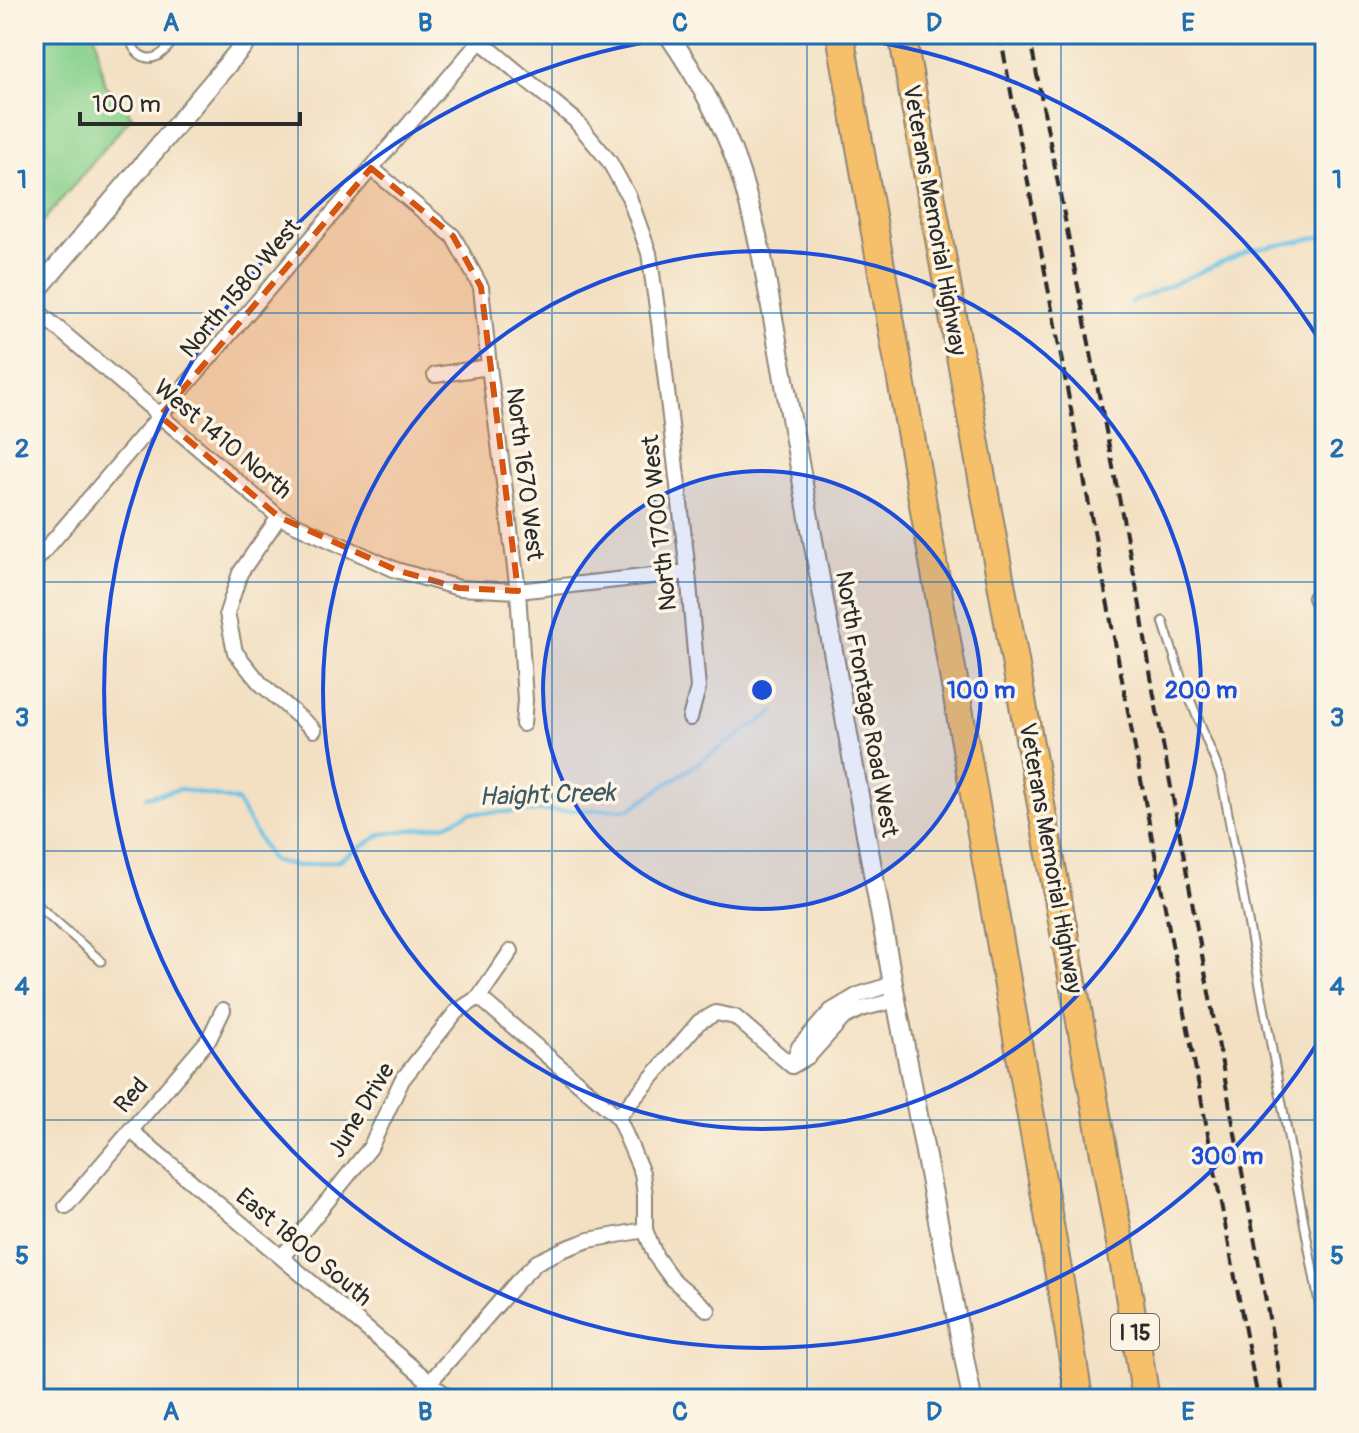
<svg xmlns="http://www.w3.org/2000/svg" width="1359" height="1433" font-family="Pangolin,sans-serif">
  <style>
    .green { fill: #88d18d; stroke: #5a7e5c; stroke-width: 2 }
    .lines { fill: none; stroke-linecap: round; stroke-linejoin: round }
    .stream { stroke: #68c2e5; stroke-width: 4 }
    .service-casing { stroke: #8f8677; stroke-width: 11 }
    .minor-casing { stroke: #8f8677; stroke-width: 18 }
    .tertiary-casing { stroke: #8f8677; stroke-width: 22 }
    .motorway-casing { stroke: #8f8677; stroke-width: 30 }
    .service { stroke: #fff; stroke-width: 7 }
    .minor { stroke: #fff; stroke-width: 14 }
    .tertiary { stroke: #fff; stroke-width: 18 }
    .motorway { stroke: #f6c06b; stroke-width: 26 }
    .rail { stroke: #2b2b2b; stroke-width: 4; stroke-dasharray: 12 6; stroke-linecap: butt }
    .marked { fill: #d5540f; fill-opacity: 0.2; stroke: #d5540f; stroke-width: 6; stroke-dasharray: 16 10; stroke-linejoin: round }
    .grid { fill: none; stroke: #1f6fb2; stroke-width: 2; stroke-opacity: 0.55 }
    .ring { fill: none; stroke: #1d4ed8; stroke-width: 4 }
    .labels { text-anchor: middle; stroke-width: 7; stroke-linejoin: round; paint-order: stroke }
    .shield { fill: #fcf5e5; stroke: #6a6863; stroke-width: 2 }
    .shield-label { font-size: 22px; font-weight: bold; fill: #2b2b2b }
    .street-label { font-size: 24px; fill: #2b2b2b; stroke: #fcf5e5 }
    .water-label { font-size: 26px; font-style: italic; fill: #3d5863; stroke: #fcf5e5 }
    .centre { fill: #1d4ed8; stroke: #fcf5e5; stroke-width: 4 }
    .ring-label { font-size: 24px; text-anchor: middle; font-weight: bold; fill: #1d4ed8; stroke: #fcf5e5; stroke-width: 7; stroke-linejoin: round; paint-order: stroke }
    .neatline { fill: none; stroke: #1f6fb2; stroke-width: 3 }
    .grid-label { font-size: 26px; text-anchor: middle; font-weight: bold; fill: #1f6fb2 }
  </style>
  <rect width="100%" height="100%" fill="#fcf5e5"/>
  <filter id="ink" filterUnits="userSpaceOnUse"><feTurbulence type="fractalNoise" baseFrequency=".0125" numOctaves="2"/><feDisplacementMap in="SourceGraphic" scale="16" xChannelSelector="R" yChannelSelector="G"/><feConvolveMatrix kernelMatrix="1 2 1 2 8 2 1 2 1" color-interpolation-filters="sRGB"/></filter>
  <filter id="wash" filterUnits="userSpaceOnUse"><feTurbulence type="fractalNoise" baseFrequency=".006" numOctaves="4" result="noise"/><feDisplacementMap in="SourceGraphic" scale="32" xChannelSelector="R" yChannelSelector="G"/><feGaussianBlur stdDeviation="1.8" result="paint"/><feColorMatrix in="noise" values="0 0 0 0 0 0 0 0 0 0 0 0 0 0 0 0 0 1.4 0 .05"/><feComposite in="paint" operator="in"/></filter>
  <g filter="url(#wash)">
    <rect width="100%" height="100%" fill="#f3e0c3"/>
    <path class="green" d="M34,34h61l9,49 28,33 -98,116z"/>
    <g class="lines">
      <path class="stream" d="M1130,303l118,-52 77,-15
        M146,797l35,-8 56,12 34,59 26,6 41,-5 44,-27 63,-9 25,-12 160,-4 145,-98"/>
    </g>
  </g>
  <g filter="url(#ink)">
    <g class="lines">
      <defs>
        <path id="service" d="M133,34c-2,8 -2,12 4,18 17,17 32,-5 42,-18
          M1163,621l18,56 40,99 104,559
          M34,902l67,59"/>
        <path id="minor" d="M472,34l103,86 34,41 20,36 20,56 10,69 29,250 10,116 -8,30
          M371,168l82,68 28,51 8,80 29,224 7,109 -2,24
          M34,308l245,209 117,53 63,18 59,3 170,-19
          M435,375l54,-8
          M279,517l-39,56 -13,40 8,39 25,31 54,47
          M34,563l446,-522
          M1315,598l10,17
          M34,746h1
          M479,997l139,120 24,56 3,22v35l11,27 16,22 36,31
          M792,1066l7,-19 32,-36 27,-16 35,-11
          M792,1066l17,-10 34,-38 18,-9 35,-9
          M618,1117l81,-95 17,-9 19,4 57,49
          M130,1130l320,269
          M66,1206l143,-167 14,-29
          M282,1257l88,-109 32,-68 54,-68 23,-15 32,-46
          M415,1399l102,-117 20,-20 25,-12 27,-10 56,-10"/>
        <path id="tertiary" d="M668,34c28,41 54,85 70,133 10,29 17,60 24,90l131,727 79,415
          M34,294l219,-260"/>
        <path id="motorway" d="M840,34l227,1287 12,78
          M902,34l222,1231 22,134"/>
      </defs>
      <use href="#service" class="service-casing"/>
      <use href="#minor" class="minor-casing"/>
      <use href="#tertiary" class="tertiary-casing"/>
      <use href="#motorway" class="motorway-casing"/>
      <use href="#service" class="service"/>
      <use href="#minor" class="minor"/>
      <use href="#tertiary" class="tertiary"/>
      <use href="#motorway" class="motorway"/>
      <path class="rail" d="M1000,34l258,1365
        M1029,34l111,572 13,84 131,709"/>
    </g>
  </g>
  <path class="marked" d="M371,168l82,68 28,51 37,304 -59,-3 -63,-18 -117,-53 -119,-101z"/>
  <path class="grid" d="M298,34v1365M552,34v1365M807,34v1365M1061,34v1365M34,313h1291M34,582h1291M34,851h1291M34,1120h1291"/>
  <circle cx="762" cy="690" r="219" fill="#1d4ed8" fill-opacity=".12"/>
  <g class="ring">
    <circle cx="762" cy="690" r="219"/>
    <circle cx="762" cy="690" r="439"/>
    <path d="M1323 1034A658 658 0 1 1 710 34M814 34A658 658 0 0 1 1323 346"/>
  </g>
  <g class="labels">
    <rect class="shield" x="1111" y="1314" width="48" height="36" rx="6"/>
    <g class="shield-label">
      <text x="1135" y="1340">I 15</text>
    </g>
    <g class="street-label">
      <text transform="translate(935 220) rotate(80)" y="8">Veterans Memorial Highway</text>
      <text transform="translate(240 288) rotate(-50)" y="8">North 1580 West</text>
      <text transform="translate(223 439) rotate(40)" y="8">West 1410 North</text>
      <text transform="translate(525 474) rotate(83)" y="8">North 1670 West</text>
      <text transform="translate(659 523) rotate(-96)" y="8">North 1700 West</text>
      <text transform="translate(867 704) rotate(80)" y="8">North Frontage Road West</text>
      <text transform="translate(1051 858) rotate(80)" y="8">Veterans Memorial Highway</text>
      <text transform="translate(131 1095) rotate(-49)" y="8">Red</text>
      <text transform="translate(361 1110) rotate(-59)" y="8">June Drive</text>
      <text transform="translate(304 1247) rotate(40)" y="8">East 1800 South</text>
    </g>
    <g class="water-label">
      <text transform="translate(547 794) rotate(-2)" y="9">Haight Creek</text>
    </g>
  </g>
  <circle cx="762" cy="690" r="12" class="centre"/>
  <g class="ring-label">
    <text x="981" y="698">100 m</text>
    <text x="1201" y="698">200 m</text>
    <text x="1227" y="1164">300 m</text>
  </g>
  <rect width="1359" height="1433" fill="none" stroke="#fcf5e5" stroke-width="88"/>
  <path d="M80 112v12h220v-12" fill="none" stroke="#2b2b2b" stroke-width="4"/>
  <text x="92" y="112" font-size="24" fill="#2b2b2b" stroke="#fcf5e5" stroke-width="6" paint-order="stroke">100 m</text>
  <rect x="44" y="44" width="1271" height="1345" class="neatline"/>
  <g class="grid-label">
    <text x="171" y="31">A</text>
    <text x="425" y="31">B</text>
    <text x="680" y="31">C</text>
    <text x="934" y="31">D</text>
    <text x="1188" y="31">E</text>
    <text x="22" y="188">1</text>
    <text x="1337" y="188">1</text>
    <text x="22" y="457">2</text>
    <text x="1337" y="457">2</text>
    <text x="22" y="726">3</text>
    <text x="1337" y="726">3</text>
    <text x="22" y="995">4</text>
    <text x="1337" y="995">4</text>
    <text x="22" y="1264">5</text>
    <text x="1337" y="1264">5</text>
    <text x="171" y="1420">A</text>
    <text x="425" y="1420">B</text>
    <text x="680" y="1420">C</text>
    <text x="934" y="1420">D</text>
    <text x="1188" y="1420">E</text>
  </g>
</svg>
